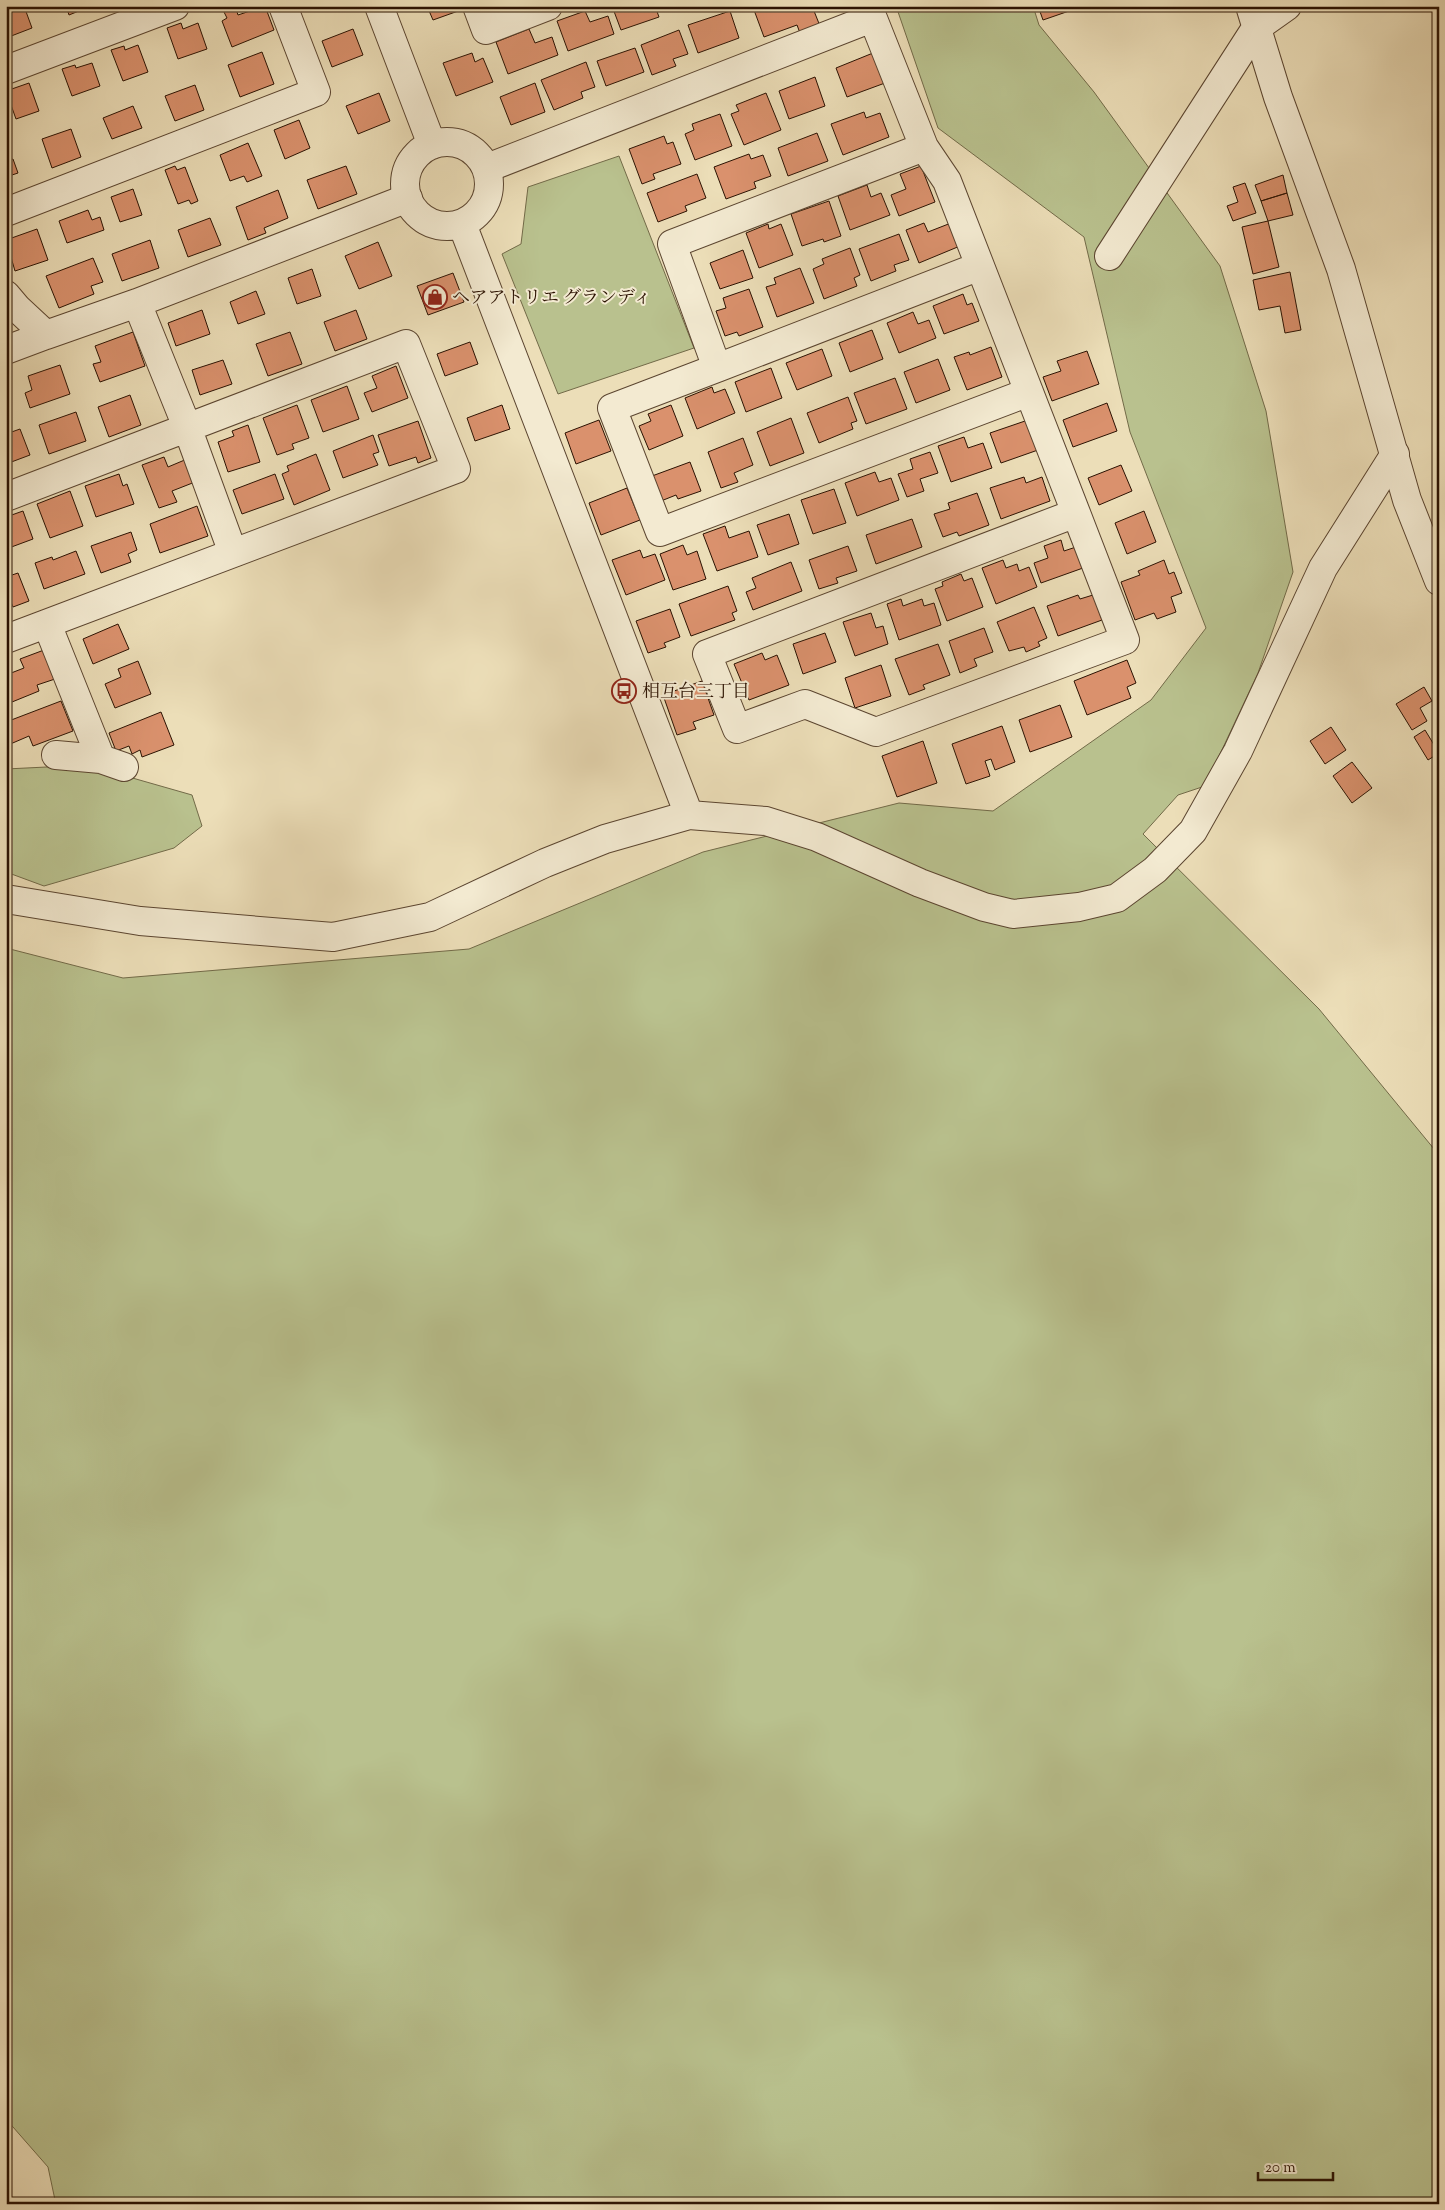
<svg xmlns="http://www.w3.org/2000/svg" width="1445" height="2210" font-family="'Sorts Mill Goudy','Noto Serif JP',serif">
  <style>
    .green { fill: #b9c18e; stroke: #726a48 }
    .building { fill: #da916d; stroke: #2b1202 }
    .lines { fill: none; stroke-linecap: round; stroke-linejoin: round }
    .minor-casing { stroke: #5b4530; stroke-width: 30 }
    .tertiary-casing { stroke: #5b4530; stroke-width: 30 }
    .minor { stroke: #f3ead1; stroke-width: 28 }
    .tertiary { stroke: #f3ead1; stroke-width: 28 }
    .labels { text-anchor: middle; stroke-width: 4; stroke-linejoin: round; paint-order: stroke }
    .poi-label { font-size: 18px; fill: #2b1202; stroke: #f3ead1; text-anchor: start }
  </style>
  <rect width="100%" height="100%" fill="#ecdeb8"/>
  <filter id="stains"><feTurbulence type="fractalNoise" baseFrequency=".004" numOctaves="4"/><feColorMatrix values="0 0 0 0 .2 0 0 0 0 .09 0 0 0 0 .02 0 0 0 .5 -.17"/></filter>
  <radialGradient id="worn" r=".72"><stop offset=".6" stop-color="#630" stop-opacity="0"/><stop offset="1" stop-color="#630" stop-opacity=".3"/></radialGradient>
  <path class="green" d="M896,6h137l6,19 55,67 126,174 46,145 27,161 -35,101 -53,113 -27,9 -35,39 176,175 120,146v1049h-1388l4,-4 -7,-33 -42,-48v-1171l117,30 346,-29 234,-97 196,-49 94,8 158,-111 55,-72 -76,-196 -46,-195 -146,-109z
    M619,156l75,192 -136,46 -56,-140 19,-10 7,-57z
    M87,765l105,30 10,31 -28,22 -130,38 -38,-14v-103z"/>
  <path class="building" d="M10,6h14l8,22 -26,10v-30z
    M66,6h25l-22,9z
    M235,6l3,9 27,-9 9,24 -42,17 -10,-26 5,-3 -4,-8z
    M427,6h32l2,4 -28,10z
    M612,6h43l4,11 -38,13z
    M763,6h33l2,4 14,-4 8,20 -20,7 -3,-8 -33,12 -10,-27z
    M1038,6h33l1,4 -29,10z
    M585,11l5,11 18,-6 6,18 -46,17 -11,-30z
    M730,11l9,27 -41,15 -10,-28z
    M181,23l2,6 15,-6 9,26 -29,10 -11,-31z
    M353,29l10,26 -31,12 -10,-26z
    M529,29l6,14 17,-6 6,18 -50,19 -12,-32z
    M679,30l9,24 -15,5 3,7 -24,9 -11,-30z
    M138,45l10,27 -25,9 -12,-31 13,-4 1,4z
    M635,48l9,24 -38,14 -9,-25z
    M262,52l12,32 -34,13 -12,-32z
    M472,53l3,9 8,-4 10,24 -37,14 -13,-33z
    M873,53l12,30 -38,14 -11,-29z
    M586,62l9,25 -14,5 2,6 -29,12 -13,-30z
    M92,63l8,23 -28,10 -10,-27 13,-4 1,3z
    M815,77l10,29 -36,13 -10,-28z
    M29,83l10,28 -23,8 -10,-28z
    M535,83l10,29 -34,13 -11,-28z
    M195,85l9,25 -29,11 -10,-25z
    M379,93l11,28 -32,13 -12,-28z
    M766,93l15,37 -37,15 -13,-31 8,-3 -3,-6z
    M133,106l9,22 -30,11 -9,-21z
    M864,112l2,6 14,-5 9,24 -46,18 -12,-31z
    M720,114l12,32 -37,14 -10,-26 9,-4 -2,-6z
    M299,120l11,28 -25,11 -11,-29z
    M71,129l10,28 -29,11 -10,-29z
    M817,133l11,28 -40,15 -10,-28z
    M664,136l3,8 6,-2 8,22 -28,10 2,5 -13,5 -13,-35z
    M248,143l14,33 -15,6 -3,-6 -14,5 -10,-26z
    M749,154l2,5 12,-4 8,21 -17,6 2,6 -30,11 -12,-32z
    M13,159l5,14 -12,4v-16z
    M175,166l2,4 8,-3 13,34 -7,3 -2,-4 -11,4 -13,-34z
    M346,166l11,28 -39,15 -11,-29z
    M921,166l14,36 -36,14 -8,-21 15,-6 -6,-15z
    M697,174l9,24 -21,8 2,5 -29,11 -11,-29z
    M1283,175l4,18 -26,8 -6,-16z
    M1245,183l11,30 -23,8 -6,-15 11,-4 -5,-15z
    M867,185l4,12 10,-4 9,22 -40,15 -12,-34z
    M133,189l9,26 -22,7 -9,-25z
    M278,190l10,28 -24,10 2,5 -18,7 -12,-33z
    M1287,193l6,22 -25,6 -7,-20z
    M829,201l12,35 -17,6 -1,-3 -21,7 -11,-32z
    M88,210l4,10 8,-3 4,13 -37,13 -8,-22z
    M210,218l11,27 -33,12 -10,-27z
    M1268,221l11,46 -26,7 -11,-47z
    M924,223l4,9 23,-9 9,23 -41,17 -13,-33z
    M768,224l1,5 12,-5 12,31 -34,13 -13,-35z
    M37,229l11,31 -33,11 -9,-31z
    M899,234l10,26 -15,5 2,6 -25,10 -12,-32z
    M150,240l9,28 -37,13 -10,-27z
    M378,242l14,34 -33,13 -14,-33z
    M850,248l10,27 -6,3 3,8 -33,13 -11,-30 11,-5 -2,-5z
    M743,250l10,28 -33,11 -10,-26z
    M93,258l10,24 -12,4 3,8 -35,14 -13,-32z
    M800,268l14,35 -37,14 -11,-30 10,-3 -2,-6z
    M312,269l9,27 -24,8 -9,-26z
    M1290,272l11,58 -16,3 -5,-27 -21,4 -6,-30z
    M453,273l11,29 -36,13 -11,-29z
    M749,289l14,38 -24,9 -2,-4 -12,4 -9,-25 10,-3 -3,-10z
    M256,291l9,23 -27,10 -8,-22z
    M963,294l4,11 5,-2 7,18 -35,13 -11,-28z
    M202,310l8,24 -34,12 -8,-23z
    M356,310l11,29 -32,12 -11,-29z
    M913,312l5,12 11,-4 7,18 -37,15 -12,-30z
    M872,330l11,29 -33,13 -11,-29z
    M133,332l12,34 -45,16 -7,-18 8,-2 -6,-16z
    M290,332l12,32 -34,12 -12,-32z
    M470,342l8,22 -33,12 -8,-22z
    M991,347l11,30 -35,13 -13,-33 15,-5 1,3z
    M822,349l10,27 -35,14 -11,-27z
    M1087,351l12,33 -47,17 -9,-24 18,-6 -4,-10z
    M938,359l12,31 -34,13 -12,-31z
    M223,360l9,24 -32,11 -8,-25z
    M60,365l10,29 -40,14 -5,-15 7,-3 -4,-14z
    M396,366l12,32 -36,14 -8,-19 13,-5 -5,-12z
    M771,368l11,30 -36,14 -11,-30z
    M895,378l12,31 -41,15 -12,-31z
    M347,386l12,33 -36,13 -12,-32z
    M712,387l2,6 11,-4 10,24 -38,16 -12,-31z
    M130,395l11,30 -32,12 -11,-30z
    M848,397l9,24 -6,2 2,6 -34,14 -12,-30z
    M1107,403l10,28 -44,16 -10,-27z
    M297,405l12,33 -17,6 2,5 -17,6 -14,-37z
    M502,405l8,24 -35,12 -8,-23z
    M671,405l12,31 -34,14 -10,-24 12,-5 -3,-7z
    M76,412l10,29 -37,13 -10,-29z
    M791,418l13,35 -34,13 -13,-34z
    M599,420l12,31 -35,13 -11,-31z
    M1028,420l10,30 -37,13 -11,-30z
    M418,421l13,37 -13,5 -2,-6 -27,9 -11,-31z
    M248,425l12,37 -32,10 -10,-30 16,-6 -2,-5z
    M20,429l10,26 -24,9v-30z
    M373,435l6,17 -6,2 5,11 -35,13 -10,-27z
    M964,437l4,11 15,-5 9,25 -41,14 -13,-36z
    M743,438l10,27 -19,8 4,9 -17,6 -13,-36z
    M930,452l8,21 -18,6 4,12 -17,6 -9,-23 15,-5 -3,-10z
    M316,454l14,36 -36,15 -12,-31 7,-3 -2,-5z
    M164,457l4,10 19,-8 8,23 -23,9 5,11 -18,6 -17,-43z
    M690,462l11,29 -23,8 -2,-4 -15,6 -9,-25z
    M1121,465l11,26 -33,14 -11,-27z
    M875,472l4,10 12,-4 8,22 -42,16 -12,-33z
    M119,474l4,12 4,-2 7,20 -38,13 -11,-31z
    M275,474l9,25 -42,15 -9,-24z
    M1024,477l2,6 16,-6 8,24 -49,18 -11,-31z
    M627,488l13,32 -39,15 -12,-32z
    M834,489l12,34 -33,11 -12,-34z
    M70,491l13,35 -33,12 -13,-34z
    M977,493l12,32 -30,11 -2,-4 -14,5 -9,-23 16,-5 -2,-6z
    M197,506l11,30 -48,17 -10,-29z
    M23,511l10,28 -27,10v-32z
    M1144,511l12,31 -29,12 -12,-31z
    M789,514l10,30 -31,11 -11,-30z
    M912,519l10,28 -46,17 -10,-29z
    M725,526l4,12 20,-7 9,26 -41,14 -14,-37z
    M131,532l6,18 -9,4 3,8 -30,11 -10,-27z
    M1061,540l3,11 12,-4 7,21 -42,15 -7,-20 14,-5 -4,-12z
    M683,545l4,10 10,-4 9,28 -33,11 -13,-36z
    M848,546l9,25 -21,7 2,5 -19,6 -10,-29z
    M640,550l3,8 12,-4 10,26 -39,15 -14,-35z
    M76,551l9,23 -41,15 -9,-26 17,-6 1,3z
    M1003,560l3,8 11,-4 2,7 10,-4 8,20 -41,17 -14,-36z
    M1164,560l5,14 5,-2 8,21 -11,4 5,15 -19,7 -3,-6 -19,7 -14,-38 19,-7 -2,-4z
    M791,562l11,29 -49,19 -7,-18 10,-4 -4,-10z
    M18,573l11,28 -16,6 -2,-5 -5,2v-27z
    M961,574l3,7 8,-3 11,29 -36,14 -12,-32 8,-3 -1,-4z
    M728,586l9,25 -5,2 3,7 -44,16 -12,-32z
    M1078,595l2,4 13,-4 9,25 -44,16 -11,-30z
    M901,599l2,7 19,-7 2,7 10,-3 7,22 -42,15 -12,-36z
    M1034,607l13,31 -9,4 2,4 -14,6 -2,-5 -15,4 -12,-29z
    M670,609l10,28 -16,6 2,4 -18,6 -12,-32z
    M871,613l5,15 7,-2 5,18 -33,12 -12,-34z
    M118,624l11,25 -36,15 -10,-25z
    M984,628l9,24 -19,7 3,7 -17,7 -11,-32z
    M825,633l11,29 -33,12 -10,-30z
    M938,644l12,31 -27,10 2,4 -16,6 -14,-36z
    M44,650l11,29 -18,6 2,6 -27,11 -6,-14v-13l18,-7 -4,-9z
    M762,653l3,7 12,-5 12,30 -40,15 -15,-36z
    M1127,660l9,23 -9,4 4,11 -44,17 -13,-34z
    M138,661l13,33 -36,14 -10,-24 16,-7 -3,-8z
    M881,665l10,31 -36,12 -10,-30z
    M702,681l12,34 -21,7 3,7 -19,6 -14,-40z
    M1424,687l8,14 -12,7 7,13 -15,9 -16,-26z
    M61,701l12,30 -40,15 -4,-10 -21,9 -2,-23z
    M1060,705l12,32 -42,15 -11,-32z
    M161,712l13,33 -32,12 -2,-7 -8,4 -3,-8 -13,5 -7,-18z
    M1002,726l13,36 -20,8 -4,-11 -6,2 5,15 -24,8 -14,-40z
    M1331,727l15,23 -21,14 -15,-23z
    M1425,730l14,23 -11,7 -14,-23z
    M923,741l14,42 -40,14 -15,-41z
    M1352,762l20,26 -20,15 -19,-27z"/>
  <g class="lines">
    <defs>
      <path id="minor" d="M477,6l9,24 62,-24
        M868,6l56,141 23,34 129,332
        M1250,6l28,91 63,172 66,231 32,81
        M6,70l169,-64
        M924,147l-252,97 45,124 -105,40 48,124 369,-140
        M487,168l385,-150
        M6,212l310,-120 -33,-86
        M1109,256l147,-228 31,-22
        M6,295l11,13 29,27 91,-32 271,-105
        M137,303l50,124 46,126
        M6,350l40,-15
        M717,368l263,-102
        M6,497l400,-153 50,125 -450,170
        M1076,513l49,127 -249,92 -71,-28 -68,25 -30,-75z
        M47,624l54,135
        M56,755l45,4 23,8"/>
      <path id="tertiary" d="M379,6l53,139
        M405 184a42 42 0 1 1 84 0a42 42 0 1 1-84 0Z
        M462,224l227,591
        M6,899l134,22 193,16 97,-20 115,-54 60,-24 84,-24 77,6 51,16 103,46 64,24 29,7 66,-7 38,-9 38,-28 38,-39 45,-80 85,-183 72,-114"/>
    </defs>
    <use href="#minor" class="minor-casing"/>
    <use href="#tertiary" class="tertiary-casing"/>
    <use href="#minor" class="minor"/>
    <use href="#tertiary" class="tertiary"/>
  </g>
  <defs>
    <symbol id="shop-ring" viewBox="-11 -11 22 22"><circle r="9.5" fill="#f3ead1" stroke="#8f2418" stroke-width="1.5"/><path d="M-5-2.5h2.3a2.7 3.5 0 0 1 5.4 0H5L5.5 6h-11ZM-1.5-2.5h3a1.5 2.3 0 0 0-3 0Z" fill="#8f2418"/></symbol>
    <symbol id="bus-ring" viewBox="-11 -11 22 22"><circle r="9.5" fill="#f3ead1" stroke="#8f2418" stroke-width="1.5"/><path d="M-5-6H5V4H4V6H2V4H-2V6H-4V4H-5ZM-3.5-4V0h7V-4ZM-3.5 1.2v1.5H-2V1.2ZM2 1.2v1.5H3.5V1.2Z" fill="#8f2418"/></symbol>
  </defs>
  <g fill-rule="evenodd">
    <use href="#shop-ring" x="421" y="283" width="28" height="28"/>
    <use href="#bus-ring" x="610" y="677" width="28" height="28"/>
  </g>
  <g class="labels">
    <g class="poi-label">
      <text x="452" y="303">ヘアアトリエ グランディ</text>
      <text x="642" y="697">相互台三丁目</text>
    </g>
  </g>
  <rect width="1445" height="2210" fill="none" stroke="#ecdeb8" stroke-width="25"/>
  <rect x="8" y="8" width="1430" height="2195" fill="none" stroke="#2b1202" stroke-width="2.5"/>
  <rect x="12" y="12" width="1420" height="2185" fill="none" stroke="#2b1202"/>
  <path d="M1258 2172v8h75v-8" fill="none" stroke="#2b1202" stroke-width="2.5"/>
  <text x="1265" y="2172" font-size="15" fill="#2b1202" stroke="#f3ead1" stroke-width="4" paint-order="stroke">20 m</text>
  <rect width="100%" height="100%" filter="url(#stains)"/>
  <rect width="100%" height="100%" fill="url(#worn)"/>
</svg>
